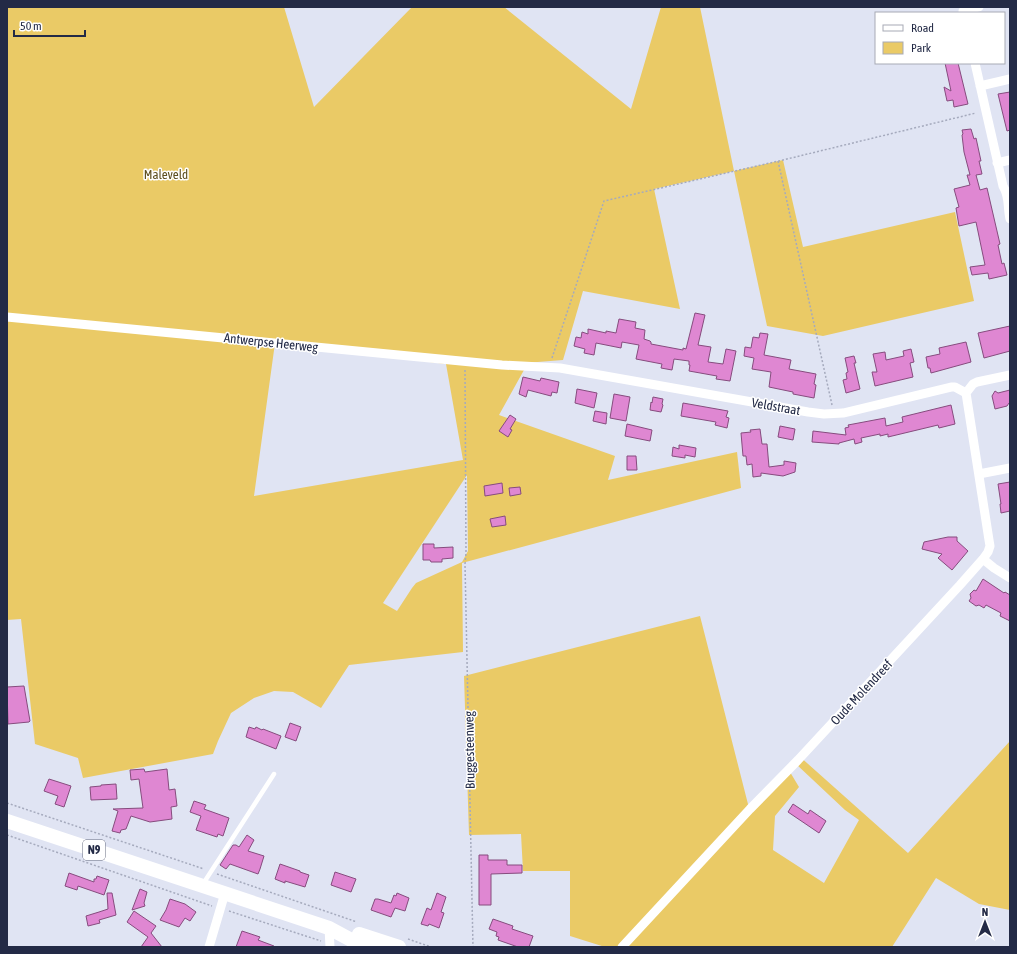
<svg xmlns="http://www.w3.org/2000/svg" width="1017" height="954" font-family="'Asap Condensed',sans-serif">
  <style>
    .green { fill: #eaca66; fill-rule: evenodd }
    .building { fill: #df87d2; stroke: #864c7e }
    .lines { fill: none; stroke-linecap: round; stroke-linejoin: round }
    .path { stroke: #a5aabd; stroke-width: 1.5; stroke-dasharray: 2 2; stroke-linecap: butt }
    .lane { stroke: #fff; stroke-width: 4.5 }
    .street { stroke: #fff; stroke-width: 9 }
    .primary { stroke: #fff; stroke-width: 14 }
    .labels { text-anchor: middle; stroke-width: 3; stroke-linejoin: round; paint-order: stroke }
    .shield { fill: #fff; stroke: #656a7e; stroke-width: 1 }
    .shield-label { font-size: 12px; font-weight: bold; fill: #232a46 }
    .park-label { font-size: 13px; fill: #5e4f1e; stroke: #fff }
    .street-label { font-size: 13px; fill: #232a46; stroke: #fff }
  </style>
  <rect width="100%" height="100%" fill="#e0e4f3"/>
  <path class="green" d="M7,7h277l30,100 98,-100h92l127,102 30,-102h39l34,164 49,-11 20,87 152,-35 19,89 -151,35 -56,-10 -33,-155 -80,18 26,120 -97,-18 -20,69 -38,3 -1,7 -25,45 116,41 -7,24 129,-28 4,36 -279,75 1,89 -114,13 -28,43 -28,-16 -19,-1 -20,7 -23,15 -13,28 -5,13 -130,24 -5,-20 -43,-14 -14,-125 -14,1zM275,343l171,21 17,96 -209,36zM467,475l1,76 -6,11 -46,21 -4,5 -15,23 -14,-8z
    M700,616l49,192 41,-36 9,15 -24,29 -2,34 51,33 35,-63 -14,-10 -49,-46 2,-9 110,98 102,-112v169l-31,-6 -43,-26 -44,69h-287l-35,-11v-65h-47l-2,-37 -52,1 -5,-159z"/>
  <path class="building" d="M945,63h13l10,41 -14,3 -1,-7 -6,1 -3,-14 7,4z
    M1010,92v38l-3,1 -9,-37z
    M971,129l3,10 2,-1 5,23h-2l3,13 -6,1 4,15 7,-2 13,56 -2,1 4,19 2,-1 3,12 -18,4 -1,-6 -16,2 -2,-8 15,-2 -9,-43 -17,4 -3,-18 3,-1 -5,-18 16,-4 -3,-10h3l-6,-23 -2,-17 1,-1 -1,-4z
    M695,313l10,2 -7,30 13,2 -3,15 15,2 3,-15 10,2 -6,30 -14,-2 1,-3 -28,-5 1,-6h-1v-4l-15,-2 -2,11 -11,-2 1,-4 -26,-5 3,-14 -17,-3 -1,6 -25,-5 -2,12 -10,-2 1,-4 -11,-3 2,-9 5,1 1,-6 6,2v-5l18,4v-2l10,2 3,-14 17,3 -1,6 10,2 -1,9 6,2 1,1v2l32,6v-2l3,1z
    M1010,326v25l-26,7 -6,-25z
    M760,333l8,1 -4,21 27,5 -2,9 27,5 -2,10 2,1 -2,13 -21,-4v-2l-24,-5 2,-15 -19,-3 2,-11 -10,-2 1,-9 6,1 2,-11 6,1z
    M966,342l5,20 -40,11 -1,-5h-2l-2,-11 14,-3 -1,-6z
    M911,349l3,13 -4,1 3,14 -38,9 -3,-14h5l-4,-18 12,-2 1,8 18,-4 -1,-5z
    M854,356l2,7h-2l6,26 -14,4 -3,-13 4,-1 -1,-6 2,-1 -3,-14z
    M523,377l17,4 1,-3 18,4 -2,11 -5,-1 -1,4 -23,-6 -2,7 -7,-3z
    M577,389l20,4 -3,15 -19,-5z
    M1010,390v13h-1l-2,3 -12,3 -3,-13 3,-5 3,2z
    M614,394l16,3 -4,24 -16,-3z
    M653,397l10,2 -1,5 1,1 -2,7 -11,-2 1,-8 1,1z
    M683,403l45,8 -2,6 3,1 -2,10 -12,-3 1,-3 -35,-6z
    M951,405l4,19 -16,4 -1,-3 -50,12v-3l-8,2v-2l-19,4 1,4 -7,2 -1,-5 -15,4v1l-27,-2 1,-11 33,4 -1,-7 4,-1 -1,-2 37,-7 1,8 17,-4 -1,-5z
    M595,411l12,2 -1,11 -13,-3z
    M510,415l6,4 -6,10 2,1 -4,7 -9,-6z
    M627,424l25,6 -2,11 -25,-5z
    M780,426l15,3 -2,11 -15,-3z
    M760,429l2,15h5l2,23 15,-2v-4l12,2 -1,9 -12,4 -22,-3v3l-8,1 -1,-13 -5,1 -1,-9h-3l-2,-23 10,-1 -1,-2z
    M679,445l17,3 -1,9 -10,-2v3l-13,-2 1,-9 6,2z
    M627,456h9l1,14h-10z
    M1010,482v29l-9,2 -1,-9h1l-3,-20z
    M502,483l1,10 -18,3 -1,-10z
    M520,487l1,7 -11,2 -1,-8z
    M505,516l1,9 -14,2 -2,-8z
    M948,537h9v4l11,10 -16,19 -14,-12 4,-4 -20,-5 2,-7z
    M423,544h11v4l19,-1v11l-11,1v3h-11l-1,-2h-7z
    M983,579l21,14 1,-1 5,3v26l-10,-5 1,-3 -15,-8 -2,3 -5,-3 -3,1 -7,-5 2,-3 -1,-4 4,-4 2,1z
    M24,686l6,35 -1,1 -21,2 -1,-37z
    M290,723l11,4 -5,14 -11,-4z
    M249,727l6,2 1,-2 6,3 1,-1 18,7 -5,13 -30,-12z
    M144,769l1,3 22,-3 2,21 6,-1 2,17 -6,1 1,12 -22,3 -19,-6 -5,13 -5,1 -1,3 -8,-2 6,-20 -5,-2 30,-1 -4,-29 -8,1 -1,-10z
    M49,779l22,7 -7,21 -9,-3 3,-8 -14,-5z
    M116,784l1,15 -26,1 -1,-13 11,-1v-1z
    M194,801l12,4 -2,4 25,9 -6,18 -5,-2 -1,3 -21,-7 5,-14 -11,-4z
    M793,804l15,10 2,-4 16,11 -7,12 -31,-21z
    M247,835l7,5 -6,11 16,5 -4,13 -2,5 -28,-10 -4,5 -6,-4 13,-20h3l3,2z
    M479,855h9v5h19v5h15v8l-31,1v31h-12z
    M280,864l20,7v1l9,3 -4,12 -20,-6v2l-10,-4z
    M335,872l21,7 -5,13 -20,-7z
    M69,873l25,9v-3h2l1,-3 12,4 -5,15 -26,-9 -1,4 -12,-4z
    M140,889l7,3 -3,11 1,3 -13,4z
    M107,893h5l4,22 -17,5 1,3 -12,3 -2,-10 13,-4 9,-3z
    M397,893l12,5 -4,13 -10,-3 -4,9 -20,-7 4,-11h3l13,4 3,-8 2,1z
    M437,893l9,4 -5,15 3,1 -5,15 -10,-4 -1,2 -7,-2 6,-16 4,2z
    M170,899l15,5 11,8 -6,9 -5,-3 -6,9 -19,-7 6,-10z
    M134,911l22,15 -5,7 11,14h-21l7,-10 -21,-15z
    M493,919l20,7 -1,3 21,7 -4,11h-11l-20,-7 1,-3 -3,-1 1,-4 -8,-3z
    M242,931l18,6 -2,3 16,6v1h-38z"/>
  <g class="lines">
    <path class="path" d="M778,161l54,244
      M552,358l52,-157 179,-41 193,-47
      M465,370l1,183 -1,11 8,383
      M7,803l197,66
      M7,835l205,71
      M217,874l140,48
      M229,911l92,30
      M408,939l23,8"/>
    <path class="lane" d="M203,884l71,-110"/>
    <path class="street" d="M963,11l16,-4
      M975,63l28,123c7,11 4,20 7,33
      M980,86l30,-7
      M997,163l13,-3
      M7,317l495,48 58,3 248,44 16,2 19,-1 108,-26h4l11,6
      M966,393l7,-9 4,-2 33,-7
      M979,474l31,-6
      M983,559l11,9 16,10
      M329,928l1,19
      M209,947l16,-54
      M622,947l128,-138 48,-49 162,-175 23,-26 5,-7 2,-6 -1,-6 -23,-147"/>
    <path class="primary" d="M7,821l322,107 26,14 16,5
      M359,934l40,13"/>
  </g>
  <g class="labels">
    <rect class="shield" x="83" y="840" width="22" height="20" rx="3"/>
    <g class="shield-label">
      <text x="94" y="854">N9</text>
    </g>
    <g class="park-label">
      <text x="166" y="179">Maleveld</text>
    </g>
    <g class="street-label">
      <text transform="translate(271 342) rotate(6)" y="5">Antwerpse Heerweg</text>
      <text transform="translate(776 406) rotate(10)" y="5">Veldstraat</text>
      <text transform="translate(861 692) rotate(-47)" y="5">Oude Molendreef</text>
      <text transform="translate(469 750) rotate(-91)" y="5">Bruggesteenweg</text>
    </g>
  </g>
  <rect width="1017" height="954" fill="none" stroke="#232a46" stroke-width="16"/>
  <rect x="875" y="12" width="130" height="52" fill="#ffffff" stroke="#a7aab5"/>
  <rect x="883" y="25" width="20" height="6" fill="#ffffff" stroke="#a7aab5"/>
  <text x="911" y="32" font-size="12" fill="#232a46">Road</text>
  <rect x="883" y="42" width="20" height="12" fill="#eaca66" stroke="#a7aab5"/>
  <text x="911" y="52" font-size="12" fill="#232a46">Park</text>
  <g transform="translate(985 922)" stroke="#ffffff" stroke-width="3" paint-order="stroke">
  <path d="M0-3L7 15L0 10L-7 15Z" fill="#232a46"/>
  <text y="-6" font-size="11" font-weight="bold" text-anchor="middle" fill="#232a46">N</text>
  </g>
  <path d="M14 30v6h71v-6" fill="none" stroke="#232a46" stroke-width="2"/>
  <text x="20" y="30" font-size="12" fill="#232a46" stroke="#ffffff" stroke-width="3" paint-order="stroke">50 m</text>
</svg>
